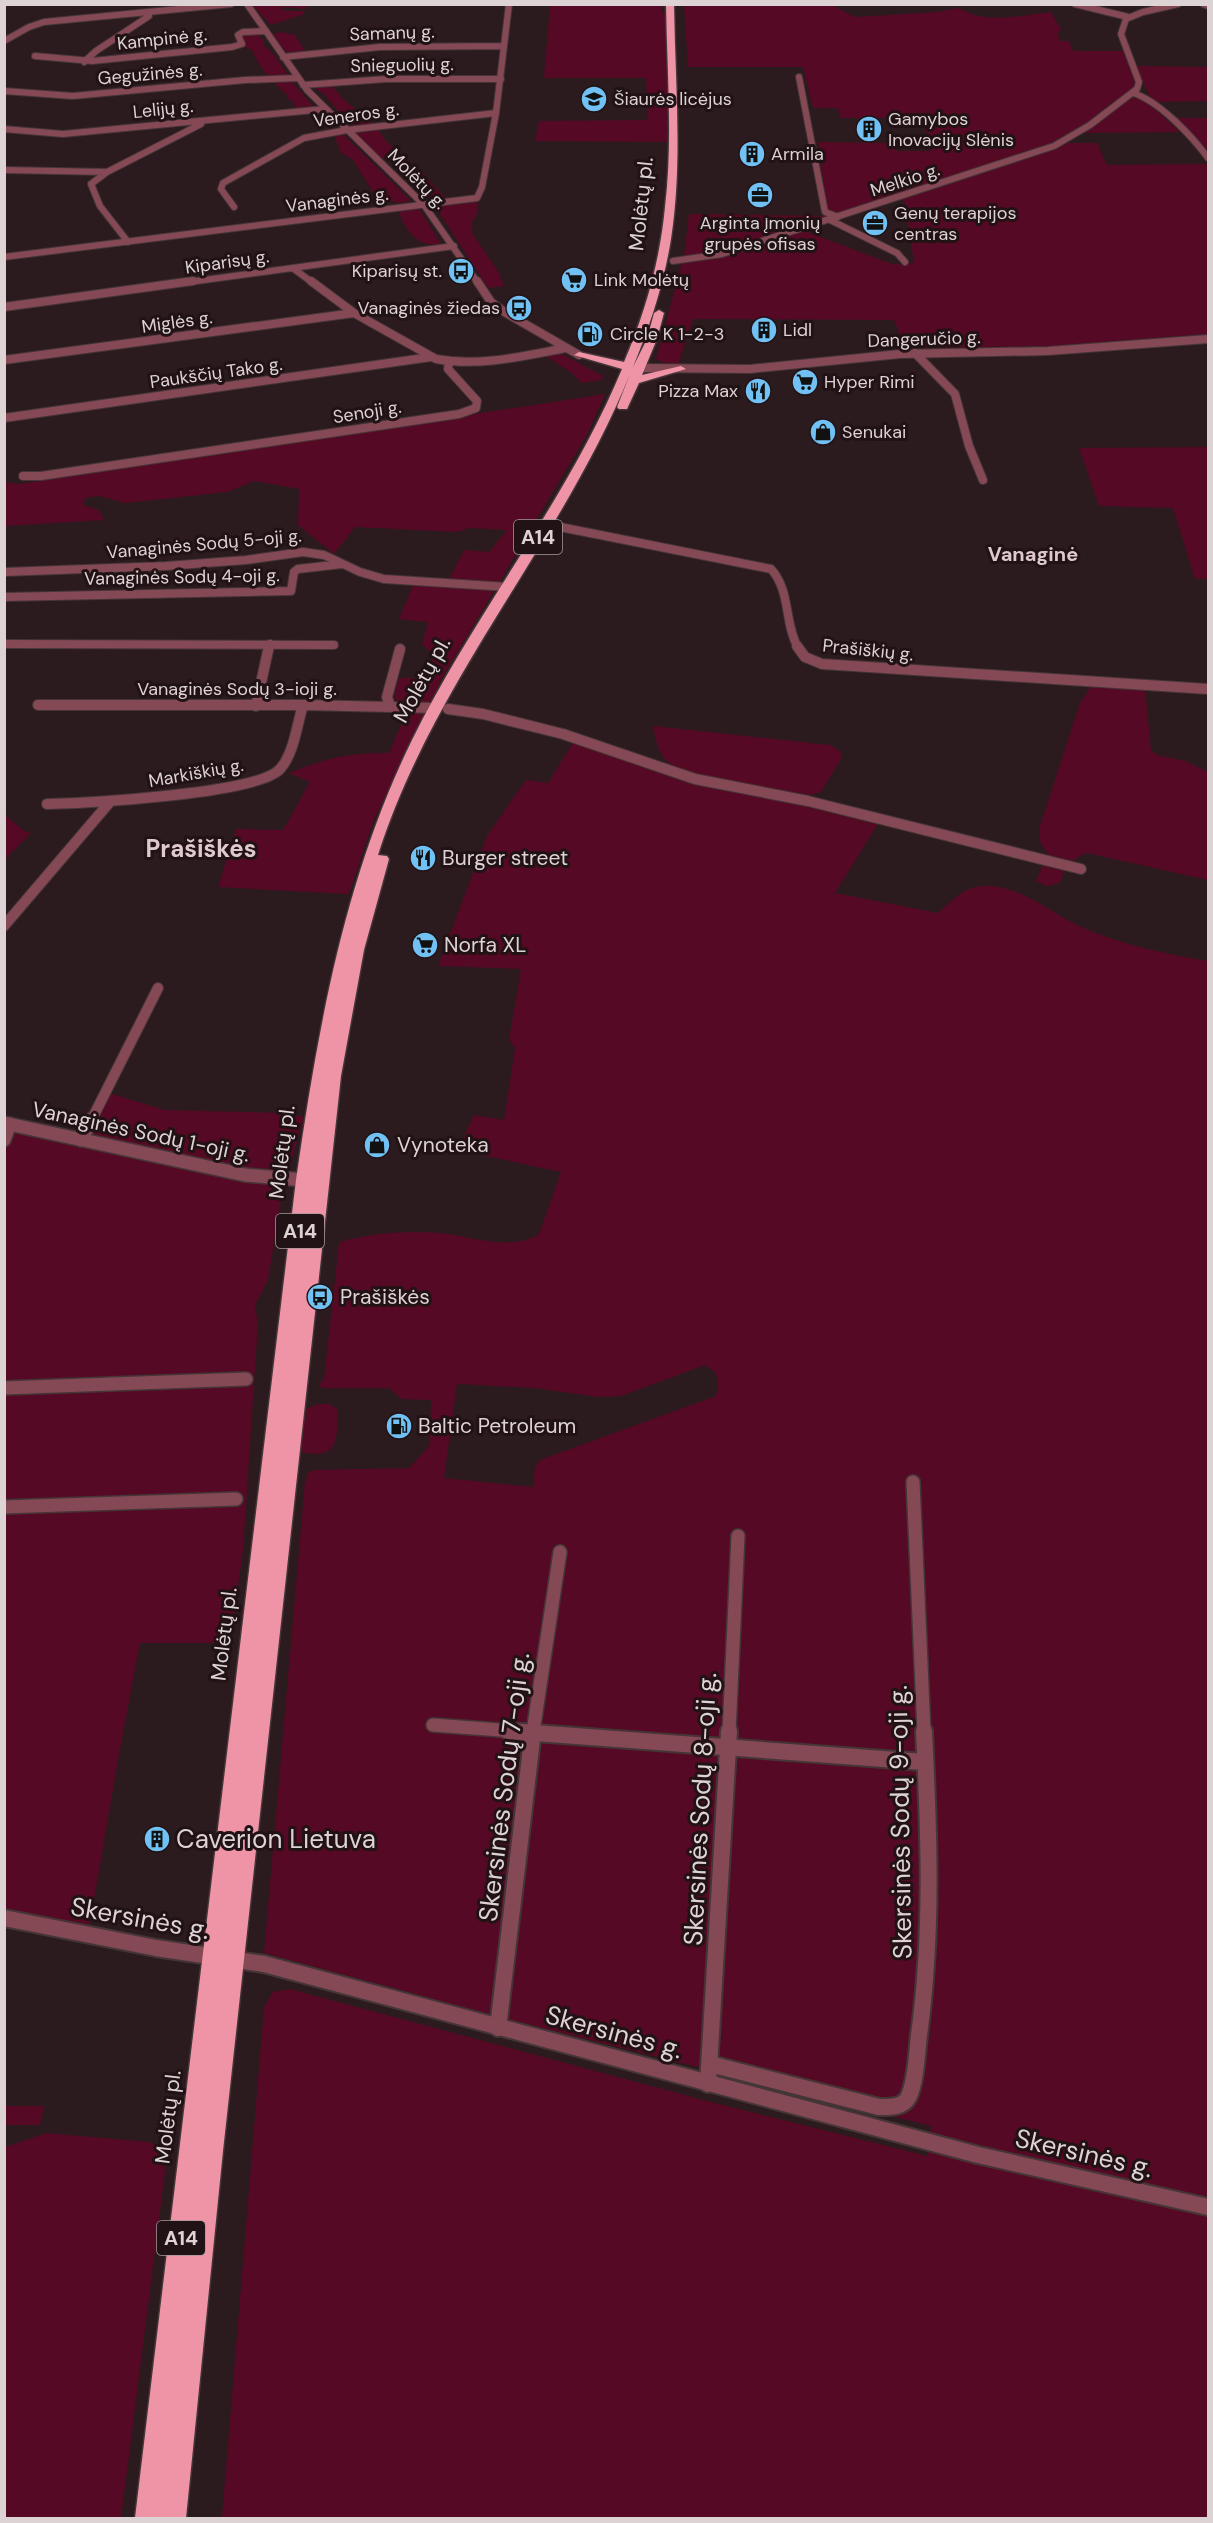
<svg xmlns="http://www.w3.org/2000/svg" width="1213" height="2523" font-family="'DM Sans',sans-serif">
  <style>
    .green { fill: #560924; fill-rule: evenodd }
    .lines { fill: none; stroke-linecap: round; stroke-linejoin: round }
    .minor-far4-casing { stroke: #443537; stroke-width: 8 }
    .minor-far3-casing { stroke: #443537; stroke-width: 10 }
    .minor-far2-casing { stroke: #443537; stroke-width: 12 }
    .minor-far1-casing { stroke: #443537; stroke-width: 16 }
    .minor-casing { stroke: #443537; stroke-width: 20 }
    .highway-casing { stroke: #443537; stroke-width: 3 }
    .minor-far4 { stroke: #854855; stroke-width: 6 }
    .minor-far3 { stroke: #854855; stroke-width: 8 }
    .minor-far2 { stroke: #854855; stroke-width: 10 }
    .minor-far1 { stroke: #854855; stroke-width: 13 }
    .minor { stroke: #854855; stroke-width: 16 }
    .highway { fill: #ef94a6; fill-rule: evenodd }
    .labels { text-anchor: middle; stroke-width: 6; stroke-linejoin: round; paint-order: stroke }
    .far-street-label { font-size: 18px; fill: #ddd2d4; stroke: #211215 }
    .far-poi-label { font-size: 18px; fill: #ddd2d4; stroke: #211215; text-anchor: start }
    .shield { fill: #211215; stroke: #a5989b; stroke-width: 1.5 }
    .shield-label { font-size: 20px; font-weight: bold; fill: #ddd2d4 }
    .far-quarter-label { font-size: 20px; font-weight: bold; fill: #dfc9cd; stroke: #211215 }
    .street-label { font-size: 21px; fill: #ddd2d4; stroke: #211215 }
    .poi-label { font-size: 21px; fill: #ddd2d4; stroke: #211215; text-anchor: start }
    .quarter-label { font-size: 24px; font-weight: bold; fill: #dfc9cd; stroke: #211215 }
    .near-street-label { font-size: 26px; fill: #ddd2d4; stroke: #211215 }
    .near-poi-label { font-size: 26px; fill: #ddd2d4; stroke: #211215; text-anchor: start }
  </style>
  <rect width="100%" height="100%" fill="#2b1b1e"/>
  <path class="green" d="M254,5l54,-1v1l-3,4 -22,-2 -2,2 5,2h17l1,3 -33,11 -18,-19z
    M550,5h114l-3,3v3l6,5 2,126 -134,-1 4,-20 109,-1 -2,-42h-102z
    M684,5h148l23,12 82,-5 22,-4c26,17 62,7 92,4l11,19 -5,1 3,9h9l4,10h50l13,32 -1,5 -39,29 -55,32 -321,104 -34,4 -2,-2 5,-41 139,2 -10,-74 74,1 5,8h35l-10,-33h-82l-2,-10h-25l-10,-41h-115z
    M280,32l15,3 10,16c-20,6 -22,-1 -32,-17z
    M256,33l8,8v5c11,7 18,20 25,31l-21,-1c-6,-7 -13,-18 -15,-25l-8,-4 -4,-12z
    M1136,66l72,1v34l-51,1 -8,-7z
    M272,81h19l23,26 -19,1 -1,-6 -6,-3v-3z
    M331,85l13,15 30,24 -23,3 -26,-32 -12,-8z
    M1129,98l15,1 36,33 -97,1z
    M1174,118h34v34l-1,-3z
    M378,129l8,12 24,21c-29,2 -37,-9 -55,-30z
    M340,134l5,2 66,65 -13,2 -22,-6 -23,-37 -12,-7 -6,-16z
    M1068,143h29l10,22 101,-1v170l-158,12 -145,2 -11,-28 -201,-1 -15,46 -12,-1 -10,-5 26,-97 120,-32 90,34 22,-1 -9,-60 -5,-5z
    M410,165l7,3 29,30 -21,-1 -29,-29z
    M477,202v12l-5,8v11l26,38 6,15 -15,2 -3,-3 -49,-76 7,-5z
    M415,208l5,2 21,34c-22,4 -35,-12 -42,-32z
    M560,353l43,23 -2,4 -19,3 -10,-10 -28,-18z
    M605,394l-17,39 -146,245 -69,144 -24,72 -131,-7 18,-58 47,1 27,-48 -21,-9c39,-15 57,-20 100,-20l19,-44 -14,-11 5,-20h26l9,-23 -12,-11 6,-22 -29,-3 15,-36 34,-2 16,-31 25,2 18,-22 -38,-2 -12,4 -102,-5 -21,27 -36,-29 1,-36 -45,-8 -27,11 -102,11 -26,-7 -14,2 -2,7 16,5 5,10 -99,6v-44l14,2z
    M1208,447v132h-13l-22,-71 -74,-2 -20,-58z
    M1092,685l53,3 6,62 6,5 28,6 23,11v108l-121,-27c-16,6 -22,14 -27,30l-13,3 -11,-5 12,-28c-9,-8 -9,-15 -8,-27l40,-123z
    M653,726l177,19 10,6 2,6 -21,35 -11,3c-27,-5 -123,-17 -141,-32 -11,-9 -14,-24 -16,-37z
    M574,741l107,38 131,25 67,18 -44,71 103,20c14,-12 26,-27 46,-27 38,-1 67,28 100,42 36,16 86,27 124,33v1557h-986l42,-511 9,-15 17,-3 417,112 220,55 4,-30 -424,-107 -243,-66 41,-471 3,-9 5,-3 96,-2 21,-23 1,-45 -30,-1 -12,-11h-67l-3,-3 5,-6 15,-137c33,-9 66,-12 101,-9 31,3 70,19 99,1l22,-62 -103,-22 16,-35 30,5 11,-72 -6,-8 12,-71 -83,-3 49,-130 39,-56 22,3zM705,1365l11,8 2,11 -2,12 -176,64 -5,7 -2,20 -89,-9 13,-94 78,4 63,9 23,-1z
    M5,815l19,16 7,2 -26,26z
    M109,1093l56,17 118,3 21,4 -22,76 -14,87 -13,25 3,18 -15,227 -13,93h-90l-21,111 -30,175 -84,-17 -1,-783 77,18z
    M318,1404h12l8,6c-2,30 2,50 -38,42l-2,-2 4,-39z
    M5,2106h39l-4,19h-35z
    M47,2133l101,9 15,6 2,24 -44,346h-116v-371z"/>
  <g class="lines">
    <defs>
      <path id="minor-far4" d="M247,4l60,86 117,115 54,78
        M1075,4l53,13
        M1203,4l5,2
        M4,41l25,-14 15,-5 187,-18
        M35,56l57,5 140,-14 10,-3 -4,-9 5,-3 23,-1
        M283,57l97,-10 123,-1
        M84,62l12,-11 53,-35v-4
        M799,77l26,135 13,5
        M303,85l83,-6h115
        M4,91l69,5 172,-16 53,-2
        M1133,93c26,8 59,43 75,65
        M4,129l59,5 262,-25
        M4,170l103,2
        M234,207l-13,-18 2,-6 81,-45 43,-8 149,-17
        M830,220l67,33 8,9
        M128,242l-28,-36 -9,-22 16,-12 94,-48
        M4,257l473,-59 5,-11 14,-74 13,-109
        M673,261l49,-7 332,-108 36,-21 47,-36 2,-7 -18,-48 5,-15 17,-7 35,-8
        M294,269l19,14
        M182,283l272,-37"/>
      <path id="minor-far3" d="M311,281l43,32 82,46c44,8 87,-3 130,-11
        M477,281l14,21 15,11 73,42
        M4,307l189,-26
        M915,353l40,41 14,52 14,34
        M4,360l350,-47
        M641,368l109,1 150,-15 148,-3 160,-12
        M4,418l427,-61
        M23,476h18l418,-62 17,-6 1,-7 -29,-32 1,-7
        M555,526l216,43c20,22 13,54 27,79
        M4,572l162,-6 80,-6 57,-8 21,3 36,17 24,7 124,8
        M4,597l287,-6 3,-19 4,-3 44,-5
        M4,644l330,1
        M269,648l1,-4"/>
      <path id="minor-far2" d="M797,646l8,11 17,7 386,25
        M38,705h265l133,3
        M256,706l13,-60
        M390,706l-3,-9 13,-48
        M448,709l35,5 80,20 132,45 113,22 273,68
        M47,804c39,-1 211,-10 233,-35 14,-15 17,-45 23,-64
        M4,926l105,-123
        M91,1121l67,-133"/>
      <path id="minor-far1" d="M4,1123l241,52 60,5
        M4,1140l6,-16
        M81,1140l11,-21
        M4,1388l242,-9
        M913,1482l11,250
        M4,1507l232,-8
        M433,1725l95,7
        M533,1732l27,-180
        M729,1732l9,-196"/>
      <path id="minor" d="M508,1731l416,31
        M4,1918l152,30 108,16 714,191 230,52
        M498,2028l35,-297
        M710,2064l169,43c10,0 23,1 29,-9 8,-15 9,-46 11,-63 14,-102 10,-202 5,-304
        M708,2084l21,-353"/>
      <path id="highway" d="M666,4h8c1,78 9,158 -3,235 -7,44 -21,87 -38,128l14,-28 7,-26 5,-3 5,3 -7,26 -15,36 39,-9 5,3 -47,14 -12,26h-8l-2,-2 13,-33c-68,168 -197,307 -252,481l9,1 2,3 -25,91 -23,126 -118,1075 -37,367h-51l161,-1338c22,-152 48,-301 116,-440 63,-128 155,-239 210,-371l-48,-14 5,-3 45,10c21,-49 36,-101 41,-155 8,-67 2,-135 1,-203z"/>
    </defs>
    <use href="#minor-far4" class="minor-far4-casing"/>
    <use href="#minor-far3" class="minor-far3-casing"/>
    <use href="#minor-far2" class="minor-far2-casing"/>
    <use href="#minor-far1" class="minor-far1-casing"/>
    <use href="#minor" class="minor-casing"/>
    <use href="#highway" class="highway-casing"/>
    <use href="#minor-far4" class="minor-far4"/>
    <use href="#minor-far3" class="minor-far3"/>
    <use href="#minor-far2" class="minor-far2"/>
    <use href="#minor-far1" class="minor-far1"/>
    <use href="#minor" class="minor"/>
    <use href="#highway" class="highway"/>
  </g>
  <defs>
    <symbol id="school-disc" viewBox="-11 -11 22 22"><circle r="9.5" fill="#71c1f5" stroke="#211215"/><path d="M0-5L7-2L0 1L-7-2ZM-4 1L0 2.5L4 1V4Q0 6-4 4Z" fill="#111"/></symbol>
    <symbol id="building-disc" viewBox="-11 -11 22 22"><circle r="9.5" fill="#71c1f5" stroke="#211215"/><path d="M-4-6H4V6H1V3H-1V6H-4ZM-2.5-4.3h1.7v1.8h-1.7ZM.8-4.3h1.7v1.8H.8ZM-2.5-1h1.7V.8h-1.7ZM.8-1h1.7V.8H.8Z" fill="#111"/></symbol>
    <symbol id="office-disc" viewBox="-11 -11 22 22"><circle r="9.5" fill="#71c1f5" stroke="#211215"/><path d="M-6-3h4V-5.5h4V-3h4V5H-6ZM-1-4.5V-3h2v-1.5ZM-6 0V1H6V0Z" fill="#111"/></symbol>
    <symbol id="bus-disc" viewBox="-11 -11 22 22"><circle r="9.5" fill="#71c1f5" stroke="#211215"/><path d="M-5-6H5V4H4V6H2V4H-2V6H-4V4H-5ZM-3.5-4V0h7V-4ZM-3.5 1.2v1.5H-2V1.2ZM2 1.2v1.5H3.5V1.2Z" fill="#111"/></symbol>
    <symbol id="supermarket-disc" viewBox="-11 -11 22 22"><circle r="9.5" fill="#71c1f5" stroke="#211215"/><path d="M-6-5.5h2.5l.6 2H6L4.5 2H-2.5L-4.4-4H-6ZM-1.5 3.2a1.3 1.3 0 1 0 .1 0ZM3 3.2a1.3 1.3 0 1 0 .1 0Z" fill="#111"/></symbol>
    <symbol id="fuel-disc" viewBox="-11 -11 22 22"><circle r="9.5" fill="#71c1f5" stroke="#211215"/><path d="M-5.5-6h7V0h2V4h1.3V-2.5L3-4.5l.8-.8L6-3V5H2.5V1h-1V6h-7ZM-4.2-4.7v3.2H.2V-4.7Z" fill="#111"/></symbol>
    <symbol id="restaurant-disc" viewBox="-11 -11 22 22"><circle r="9.5" fill="#71c1f5" stroke="#211215"/><path d="M-5-6h1v4h1v-4h1v4h1v-4h1v5L-1.5 .5V6h-2V.5L-5-1ZM5-6V6H3V1.5H1.5Q1.5-4 5-6Z" fill="#111"/></symbol>
    <symbol id="shop-disc" viewBox="-11 -11 22 22"><circle r="9.5" fill="#71c1f5" stroke="#211215"/><path d="M-5-2.5h2.3a2.7 3.5 0 0 1 5.4 0H5L5.5 6h-11ZM-1.5-2.5h3a1.5 2.3 0 0 0-3 0Z" fill="#111"/></symbol>
  </defs>
  <g fill-rule="evenodd">
    <use href="#school-disc" x="579" y="84" width="30" height="30"/>
    <use href="#building-disc" x="854" y="114" width="30" height="30"/>
    <use href="#building-disc" x="737" y="139" width="30" height="30"/>
    <use href="#office-disc" x="745" y="180" width="30" height="30"/>
    <use href="#office-disc" x="860" y="208" width="30" height="30"/>
    <use href="#bus-disc" x="446" y="256" width="30" height="30"/>
    <use href="#supermarket-disc" x="559" y="265" width="30" height="30"/>
    <use href="#bus-disc" x="504" y="293" width="30" height="30"/>
    <use href="#building-disc" x="749" y="315" width="30" height="30"/>
    <use href="#fuel-disc" x="575" y="319" width="30" height="30"/>
    <use href="#supermarket-disc" x="790" y="367" width="30" height="30"/>
    <use href="#restaurant-disc" x="743" y="376" width="30" height="30"/>
    <use href="#shop-disc" x="808" y="417" width="30" height="30"/>
    <use href="#restaurant-disc" x="408" y="843" width="30" height="30"/>
    <use href="#supermarket-disc" x="410" y="930" width="30" height="30"/>
    <use href="#shop-disc" x="362" y="1130" width="30" height="30"/>
    <use href="#bus-disc" x="305" y="1282" width="30" height="30"/>
    <use href="#fuel-disc" x="384" y="1411" width="30" height="30"/>
    <use href="#building-disc" x="142" y="1824" width="30" height="30"/>
  </g>
  <g class="labels">
    <g class="far-street-label">
      <text transform="translate(392 33) rotate(-2)" y="6">Samanų g.</text>
      <text transform="translate(162 39) rotate(-6)" y="6">Kampinė g.</text>
      <text transform="translate(402 65) rotate(-1)" y="6">Snieguolių g.</text>
      <text transform="translate(150 74) rotate(-5)" y="6">Gegužinės g.</text>
      <text transform="translate(163 109) rotate(-6)" y="6">Lelijų g.</text>
      <text transform="translate(356 115) rotate(-8)" y="6">Veneros g.</text>
      <text transform="translate(417 179) rotate(46)" y="6">Molėtų g.</text>
      <text transform="translate(905 180) rotate(-18)" y="6">Melkio g.</text>
      <text transform="translate(337 200) rotate(-7)" y="6">Vanaginės g.</text>
      <text transform="translate(227 262) rotate(-8)" y="6">Kiparisų g.</text>
      <text transform="translate(177 322) rotate(-8)" y="6">Miglės g.</text>
      <text transform="translate(924 339) rotate(-2)" y="6">Dangeručio g.</text>
      <text transform="translate(216 373) rotate(-8)" y="6">Paukščių Tako g.</text>
      <text transform="translate(367 412) rotate(-9)" y="6">Senoji g.</text>
      <text transform="translate(204 544) rotate(-5)" y="6">Vanaginės Sodų 5-oji g.</text>
      <text transform="translate(182 577) rotate(-1)" y="6">Vanaginės Sodų 4-oji g.</text>
      <text transform="translate(868 650) rotate(6)" y="6">Prašiškių g.</text>
      <text x="237" y="695">Vanaginės Sodų 3-ioji g.</text>
      <text transform="translate(196 773) rotate(-10)" y="6">Markiškių g.</text>
    </g>
    <g class="far-poi-label">
      <text x="614" y="105">Šiaurės licėjus</text>
      <text x="888" y="125">Gamybos<tspan x="888" dy="21">Inovacijų Slėnis</tspan></text>
      <text x="771" y="160">Armila</text>
      <text x="894" y="219">Genų terapijos<tspan x="894" dy="21">centras</tspan></text>
      <text x="760" y="229" text-anchor="middle">Arginta įmonių<tspan x="760" dy="21">grupės ofisas</tspan></text>
      <text x="442" y="277" text-anchor="end">Kiparisų st.</text>
      <text x="594" y="286">Link Molėtų</text>
      <text x="500" y="314" text-anchor="end">Vanaginės žiedas</text>
      <text x="783" y="336">Lidl</text>
      <text x="610" y="340">Circle K 1-2-3</text>
      <text x="824" y="388">Hyper Rimi</text>
      <text x="738" y="397" text-anchor="end">Pizza Max</text>
      <text x="842" y="438">Senukai</text>
    </g>
    <g class="shield">
      <rect x="514" y="520" width="48" height="34" rx="4.5"/>
      <rect x="276" y="1214" width="48" height="34" rx="4.5"/>
      <rect x="157" y="2221" width="48" height="34" rx="4.5"/>
    </g>
    <g class="shield-label">
      <text x="538" y="544">A14</text>
      <text x="300" y="1238">A14</text>
      <text x="181" y="2245">A14</text>
    </g>
    <g class="far-quarter-label">
      <text x="1033" y="561">Vanaginė</text>
    </g>
    <g class="street-label">
      <text transform="translate(641 204) rotate(-84)" y="7">Molėtų pl.</text>
      <text transform="translate(422 680) rotate(-61)" y="7">Molėtų pl.</text>
      <text transform="translate(141 1132) rotate(12)" y="7">Vanaginės Sodų 1-oji g.</text>
      <text transform="translate(282 1152) rotate(-83)" y="7">Molėtų pl.</text>
      <text transform="translate(224 1634) rotate(-83)" y="7">Molėtų pl.</text>
      <text transform="translate(168 2117) rotate(-83)" y="7">Molėtų pl.</text>
    </g>
    <g class="poi-label">
      <text x="442" y="865">Burger street</text>
      <text x="444" y="952">Norfa XL</text>
      <text x="397" y="1152">Vynoteka</text>
      <text x="340" y="1304">Prašiškės</text>
      <text x="418" y="1433">Baltic Petroleum</text>
    </g>
    <g class="quarter-label">
      <text x="201" y="857">Prašiškės</text>
    </g>
    <g class="near-street-label">
      <text transform="translate(504 1787) rotate(-83)" y="9">Skersinės Sodų 7-oji g.</text>
      <text transform="translate(700 1809) rotate(-87)" y="9">Skersinės Sodų 8-oji g.</text>
      <text transform="translate(900 1822) rotate(-91)" y="9">Skersinės Sodų 9-oji g.</text>
      <text transform="translate(140 1918) rotate(10)" y="9">Skersinės g.</text>
      <text transform="translate(614 2032) rotate(15)" y="9">Skersinės g.</text>
      <text transform="translate(1084 2153) rotate(13)" y="9">Skersinės g.</text>
    </g>
    <g class="near-poi-label">
      <text x="176" y="1848">Caverion Lietuva</text>
    </g>
  </g>
  <rect width="1213" height="2523" fill="none" stroke="#ddd2d4" stroke-width="12"/>
</svg>
